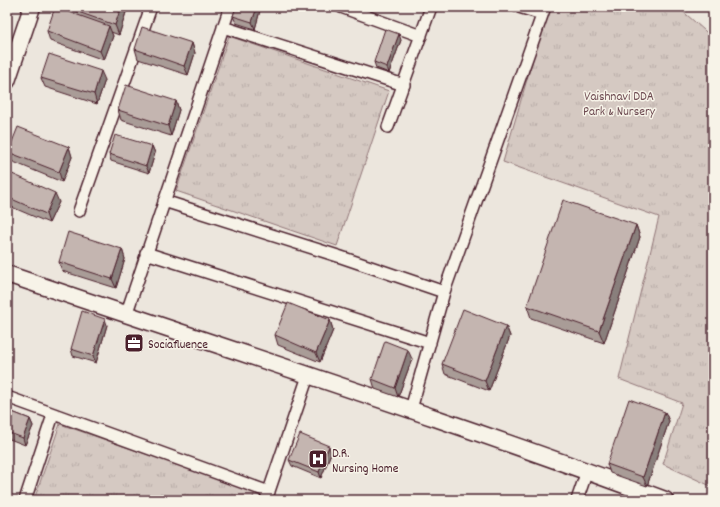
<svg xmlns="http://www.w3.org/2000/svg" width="720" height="507" font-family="Dekko,sans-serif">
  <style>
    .park { fill: url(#park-tufts); stroke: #907476 }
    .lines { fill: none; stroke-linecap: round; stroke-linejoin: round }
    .street-casing { stroke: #4a1f2b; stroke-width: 14 }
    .secondary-casing { stroke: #4a1f2b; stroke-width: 19 }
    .street { stroke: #f7f3e8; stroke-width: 11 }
    .secondary { stroke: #f7f3e8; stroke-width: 16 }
    .wall { fill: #a99c97; stroke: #4a1f2b }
    .shaded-wall { fill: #897f7b; stroke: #4a1f2b }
    .building { fill: #c4b5b0; stroke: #4a1f2b }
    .labels { text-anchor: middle; stroke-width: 3; stroke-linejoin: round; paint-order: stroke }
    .park-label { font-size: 13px; fill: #6d4a51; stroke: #f7f3e8 }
    .poi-label { font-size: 13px; fill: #4a1f2b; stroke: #f7f3e8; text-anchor: start }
  </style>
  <defs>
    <pattern id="park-tufts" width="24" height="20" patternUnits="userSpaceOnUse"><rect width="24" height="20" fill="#d5c9c2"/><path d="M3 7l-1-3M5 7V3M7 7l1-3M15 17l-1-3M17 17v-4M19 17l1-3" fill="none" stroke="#b8aca7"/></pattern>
  </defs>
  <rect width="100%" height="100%" fill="#ece6dd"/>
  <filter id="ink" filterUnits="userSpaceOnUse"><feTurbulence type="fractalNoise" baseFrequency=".025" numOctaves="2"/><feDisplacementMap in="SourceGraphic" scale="8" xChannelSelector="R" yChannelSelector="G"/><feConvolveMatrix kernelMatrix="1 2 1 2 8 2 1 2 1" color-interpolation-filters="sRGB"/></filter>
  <g filter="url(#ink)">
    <path class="park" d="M548,7h130l35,31v449l-50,-23 19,-61 -63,-24 40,-162 -156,-55z
      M229,36l160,55 -52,155 -161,-55z
      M60,424l195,68 -3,8h-218z"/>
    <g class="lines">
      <defs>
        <path id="street" d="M341,7l80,29
          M519,7l23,7
          M223,27l181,58
          M388,127l43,-120
          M164,201l177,56 103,35
          M79,211l72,-204
          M146,253l284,90
          M126,315l104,-308
          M7,397l262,95
          M411,409l33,-117 101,-285
          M25,500l28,-85
          M266,500l42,-124
          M577,500l10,-29"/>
        <path id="secondary" d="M7,81l25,-74
          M7,274c220,75 441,145 658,226"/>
      </defs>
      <use href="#street" class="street-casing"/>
      <use href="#secondary" class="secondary-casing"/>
      <use href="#street" class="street"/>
      <use href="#secondary" class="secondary"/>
    </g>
    <path class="wall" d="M63,7h64v2l-8,26 -8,-3 2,4 -9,24 -54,-19 -3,-10 18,-21z
      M236,7h25l-6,22 -19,-6 -3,-7z
      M401,40l-12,33 -13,-5 -2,-6z
      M192,43l3,10 -7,22 -50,-16 -3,-10z
      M41,78l64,2 -8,24 -52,-17z
      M176,101l3,9 -8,26 -50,-16 -3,-10z
      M152,146l3,7 -6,20 -38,-12 -2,-7z
      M69,147l3,10 -10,25 -51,-21 -3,-9z
      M7,181l52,21 -10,21 -42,-18z
      M636,225l4,12 -36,106 -73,-25 -4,-12z
      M122,249l3,10 -9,29 -54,-17 -3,-9z
      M330,320l3,10 -13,32 -42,-17 -3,-10z
      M107,325l-11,38 -23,-7 -2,-7z
      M506,326l4,10 -21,55 -44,-17 -3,-10z
      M412,359l-14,38 -23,-8 -3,-10z
      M7,410l23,9 3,7 -8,19 -18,-7z
      M665,412l4,9 -22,65 -37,-13 -3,-9z
      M331,453l-10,25 -29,-12 -3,-6z"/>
    <path class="shaded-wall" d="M121,7h6v2l-8,26 -4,-10z
      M257,7h4l-6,22 -3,-7z
      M109,26l4,10 -9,24 -4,-9z
      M399,34l2,6 -12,33 -2,-6z
      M192,43l3,10 -7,22 -4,-9z
      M101,71l4,9 -8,24 -3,-10z
      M176,101l3,9 -8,26 -3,-10z
      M152,146l3,7 -6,20 -3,-7z
      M69,147l3,10 -10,25 -3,-10z
      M55,193l4,9 -10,21 -3,-9z
      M636,225l4,12 -36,106 -5,-12z
      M122,249l3,10 -9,29 -4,-9z
      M105,319l2,6 -11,38 -3,-7z
      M330,320l3,10 -13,32 -4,-9z
      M506,326l4,10 -21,55 -4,-10z
      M408,350l4,9 -14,38 -3,-9z
      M665,412l4,9 -22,65 -4,-9z
      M30,419l3,7 -8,19 -2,-7z
      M329,446l2,7 -10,25 -2,-6z"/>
    <path class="building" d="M55,7l54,19 -9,25 -53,-20z
      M64,7h57l-6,18z
      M236,7h21l-5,15 -19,-6z
      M142,27l50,16 -8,23 -49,-17z
      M385,29l14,5 -12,33 -13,-5z
      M49,54l52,17 -7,23 -53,-16z
      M126,85l50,16 -8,25 -50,-16z
      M18,127l51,20 -10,25 -51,-20z
      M115,135l37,11 -6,20 -37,-12z
      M10,173l45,20 -9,21 -39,-17v-16z
      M563,200l73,25 -37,106 -72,-25z
      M68,232l54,17 -10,30 -53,-17z
      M288,303l42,17 -14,33 -41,-18z
      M463,309l43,17 -21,55 -43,-17z
      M82,311l23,8 -12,37 -22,-7z
      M385,341l23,9 -13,38 -23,-9z
      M629,399l36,13 -22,65 -36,-13z
      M7,410l23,9 -7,19 -16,-6z
      M300,434l29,12 -10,26 -30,-12z"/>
  </g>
  <defs>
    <symbol id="office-square" viewBox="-11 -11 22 22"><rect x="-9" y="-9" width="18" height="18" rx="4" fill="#4a1f2b" stroke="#f7f3e8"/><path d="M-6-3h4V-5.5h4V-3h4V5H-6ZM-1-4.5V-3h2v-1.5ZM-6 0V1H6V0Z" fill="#fff"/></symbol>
    <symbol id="hospital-square" viewBox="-11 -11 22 22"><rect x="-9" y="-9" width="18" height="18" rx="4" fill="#4a1f2b" stroke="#f7f3e8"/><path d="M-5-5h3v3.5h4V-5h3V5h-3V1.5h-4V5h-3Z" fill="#fff"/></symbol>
  </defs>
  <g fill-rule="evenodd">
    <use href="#office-square" x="123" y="332" width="22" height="22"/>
    <use href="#hospital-square" x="307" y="448" width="22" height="22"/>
  </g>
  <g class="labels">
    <g class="park-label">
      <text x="619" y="100">Vaishnavi DDA<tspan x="619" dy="15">Park &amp; Nursery</tspan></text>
    </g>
    <g class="poi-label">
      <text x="148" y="348">Sociafluence</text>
      <text x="332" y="457">D.R.<tspan x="332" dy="15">Nursing Home</tspan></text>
    </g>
  </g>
  <rect width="720" height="507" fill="none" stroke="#f7f3e8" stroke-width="24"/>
  <rect x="12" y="12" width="696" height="483" fill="none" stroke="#4a1f2b" stroke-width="1.5" filter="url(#ink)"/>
</svg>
